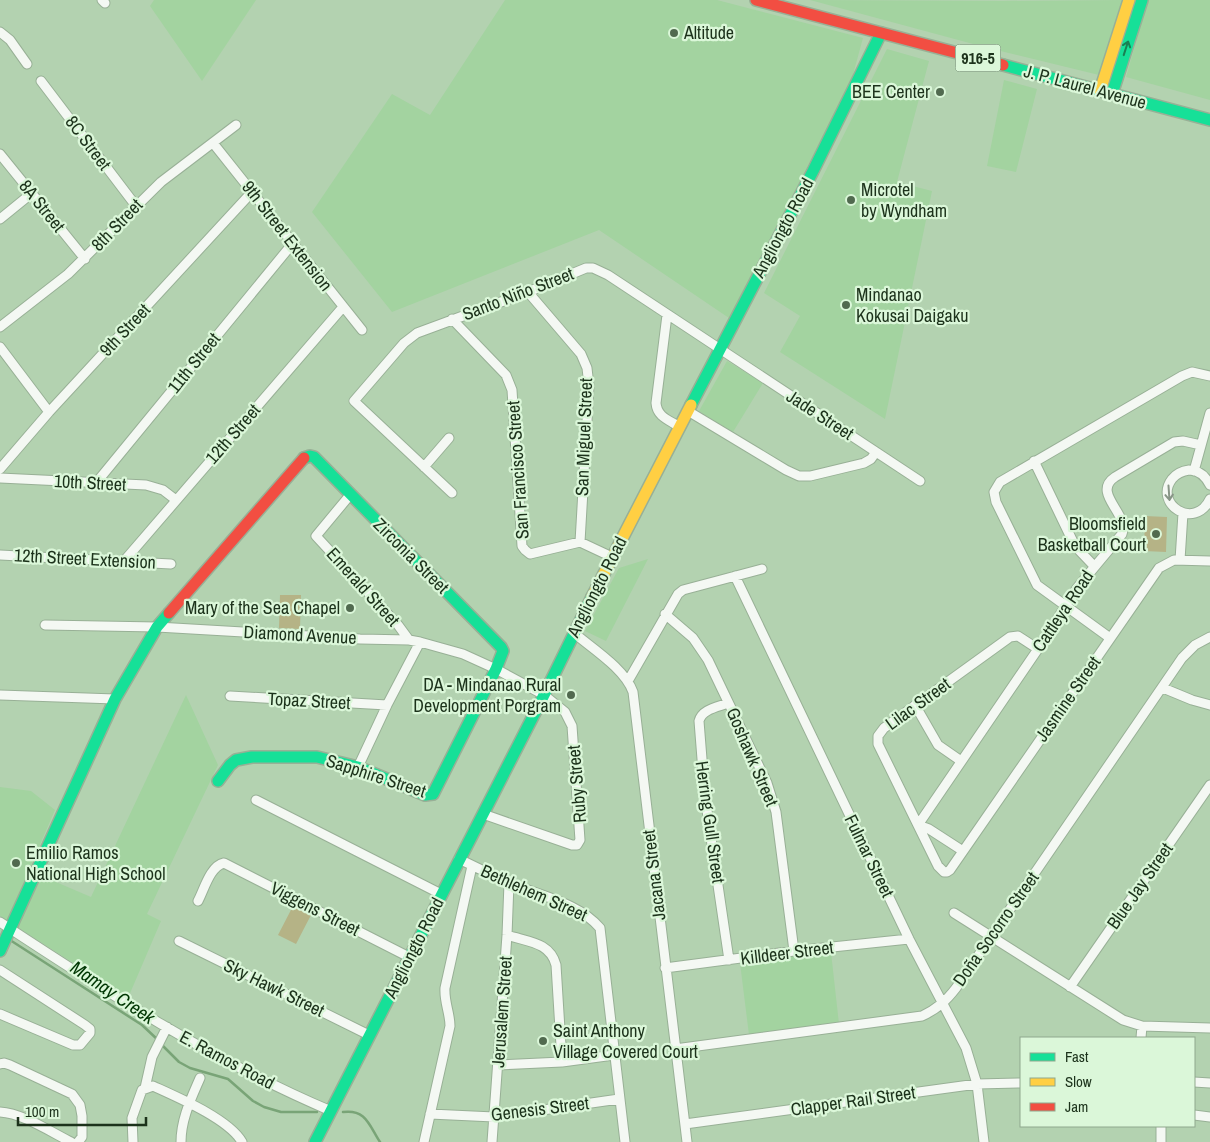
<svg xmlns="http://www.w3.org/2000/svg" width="1210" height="1142" font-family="'Archivo Narrow',sans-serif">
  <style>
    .built { fill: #a3d3a0 }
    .green { fill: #b5b386 }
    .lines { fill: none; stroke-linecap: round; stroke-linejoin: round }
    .stream { stroke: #79a477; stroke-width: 2.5 }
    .street-casing { stroke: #98b096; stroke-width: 11 }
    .fast-casing { stroke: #98b096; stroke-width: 14 }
    .slow-casing { stroke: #98b096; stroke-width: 14 }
    .jam-casing { stroke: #98b096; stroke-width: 14 }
    .street { stroke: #f4f8f3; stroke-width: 9 }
    .fast { stroke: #16e098; stroke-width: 11 }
    .slow { stroke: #ffcf43; stroke-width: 11 }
    .jam { stroke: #f24e42; stroke-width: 11 }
    .oneway { stroke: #198053 }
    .oneway2 { stroke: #889587 }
    .poi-dot { fill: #516a4f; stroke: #dbf7d9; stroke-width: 2 }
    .labels { text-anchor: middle; stroke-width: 4.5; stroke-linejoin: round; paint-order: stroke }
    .shield { fill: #dbf7d9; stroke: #556d54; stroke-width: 1 }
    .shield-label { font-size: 16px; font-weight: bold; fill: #1c321b }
    .poi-label { font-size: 18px; fill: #1c321b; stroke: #dbf7d9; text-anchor: start }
    .street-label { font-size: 18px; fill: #1c321b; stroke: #dbf7d9 }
    .water-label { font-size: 19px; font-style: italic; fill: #003603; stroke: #dbf7d9 }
  </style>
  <rect width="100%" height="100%" fill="#b3d2b0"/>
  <path class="built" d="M154,0h102l-54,81 -52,-75z
    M505,0h212l146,38 -12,44 -122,236 -130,-88 -207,82 -80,-100 80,-118 38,21z
    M810,0l192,1 120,-1 -23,75 -111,-27z
    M1148,0h62v100l-84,-23z
    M887,49l42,12 -32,121 35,9 -47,228 -105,-67 20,-36 -36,-23z
    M1004,80l33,9 -21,83 -29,-6z
    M727,361l36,22 -30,49 -34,-21z
    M648,559l-42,82 -21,-10 34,-63z
    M186,695l32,70 -71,149 14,7 -33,77 -111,-71 25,-51 49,21z
    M0,787l31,4 24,19 -48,111 -7,-5z
    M831,952l8,72 -90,11 -9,-72z"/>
  <path class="green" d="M1145,516l22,1 -1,35 -22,-1z
    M280,595h21l-1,34 -21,-1z
    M293,906l18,9 -15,29 -18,-9z"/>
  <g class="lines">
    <path class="stream" d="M10,940l132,85 16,15
      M161,1044l18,18 11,6 38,11 25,22 11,6 17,5h36
      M343,1112c23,-3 26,13 37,30"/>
    <defs>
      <path id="street" d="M102,0l3,3
        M0,32l10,8 17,24
        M41,81l95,125
        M213,143l149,187
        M0,154l85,105
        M0,219l32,-26
        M528,292l53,62 6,14 2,18 -9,156
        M667,315l-11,88c1,14 13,17 24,24
        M452,319l54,56 6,15 10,156 3,4 5,4 50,-12 32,15
        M0,327l68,-53 93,-92 75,-57
        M0,347l49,65
        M688,411l98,59 13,6h11l54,-13 7,-4 5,-7
        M1034,461l41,85 19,20
        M424,467l25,-29
        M0,469l49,-57 203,-220
        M1194,471l16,-58
        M0,478l146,7 17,5 13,10
        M96,483l197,-240
        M1210,485c-4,-8 -11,-15 -21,-15 -7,1 -13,4 -17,9 -19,25 23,52 38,20
        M452,493l-98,-92 50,-58 13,-10 111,-41 58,-24h7l15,7 312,206
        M350,495l-34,41 82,89 11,15
        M0,555l171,9
        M1180,560l3,-47
        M124,561l219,-254
        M735,576l174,363 57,109 11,36 7,58
        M665,614l28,24 15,22 59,123 9,29 18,139
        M45,625l112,2 203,12 49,1 11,2 43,12 33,15 48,26 21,17 7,14 8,114 -3,5h-5l-89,-31
        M574,633c19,16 51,36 59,59l54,450
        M1110,638l-73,-53 -41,-83 -2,-10 6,-10 182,-106 10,-4 18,4
        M1038,649l-20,-13 -8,1 -126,91 -6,8v8l60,122 6,6h3l3,-2 209,-302 15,-8 36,1
        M628,681l50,-87 5,-4 79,-21
        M1163,688l29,12 18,5
        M0,695l115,4
        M230,696l157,9
        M728,703c-10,4 -26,6 -29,18l6,76 24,163
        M915,705l23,40 23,16
        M358,767l29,-62 33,-63
        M256,800l185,94
        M963,851l-34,-22 -11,-4 120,-176 39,-61 45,-54c8,-20 -31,-41 -7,-57l59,-35 9,-1 18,4
        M459,859c16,8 33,16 49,23 31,14 70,20 92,46l25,214
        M198,901c6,-11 12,-35 26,-38l185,94
        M954,913l169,107 19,6 68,2
        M0,922c106,70 213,139 331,189
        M507,935c21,7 43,7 49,30l6,97
        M179,941l190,94
        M665,968l129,-17 115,-12
        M0,970l85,55 5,4v4l-10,12h-7l-73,-31
        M1070,987l140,-202
        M1141,1038l1,-12
        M675,1049l247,-33c15,-7 24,-15 34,-28l226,-330 13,-13 15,-8
        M0,1064l4,-1 6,2 62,29 8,11 2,11v21l-4,5
        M498,1065l64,-3 52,-7
        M1194,1082l16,1
        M145,1088l7,-31 15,-30
        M0,1112c22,1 51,20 71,30
        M430,1114l64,3 125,-18
        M1194,1115l16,2
        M685,1124l292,-40 44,-1
        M133,1142l-1,-24 10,-28 11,-4c24,11 76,33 89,56
        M181,1142c0,-23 10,-43 19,-64
        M424,1142l26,-116c0,-13 -6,-24 -5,-38l27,-122
        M492,1142l15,-207 2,-52
        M1161,1142v-16"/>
      <path id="fast" d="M1003,65l207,55
        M1112,94l30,-94
        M691,405l122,-234 68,-138
        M218,781l12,-16 6,-5 16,-3h65l41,10 67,28 8,-1 63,-125 7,-18 -2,-4 -187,-190 -4,-1 -6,2
        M0,951l115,-252 42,-72 12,-14
        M315,1142l229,-447 48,-98"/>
      <path id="slow" d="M1100,91l29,-91
        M592,597l99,-192"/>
      <path id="jam" d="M756,0l247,65
        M169,613l135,-155"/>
    </defs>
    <use href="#street" class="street-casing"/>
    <use href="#fast" class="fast-casing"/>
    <use href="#slow" class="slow-casing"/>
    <use href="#jam" class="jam-casing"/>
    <use href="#street" class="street"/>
    <use href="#fast" class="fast"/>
    <use href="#slow" class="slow"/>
    <use href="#jam" class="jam"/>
  </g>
  <defs><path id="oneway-shaft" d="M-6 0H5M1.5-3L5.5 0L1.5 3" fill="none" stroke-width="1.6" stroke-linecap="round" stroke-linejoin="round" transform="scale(1.25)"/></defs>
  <use class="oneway" href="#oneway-shaft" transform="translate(1126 48) rotate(-72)"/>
  <use class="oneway2" href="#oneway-shaft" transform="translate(1169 493) rotate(86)"/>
  <g class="poi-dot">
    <circle cx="674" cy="33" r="5"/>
    <circle cx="940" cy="92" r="5"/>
    <circle cx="851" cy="200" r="5"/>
    <circle cx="846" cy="305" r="5"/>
    <circle cx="1156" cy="534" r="5"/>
    <circle cx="350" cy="608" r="5"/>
    <circle cx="571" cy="695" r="5"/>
    <circle cx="16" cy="863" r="5"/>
    <circle cx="543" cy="1041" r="5"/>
  </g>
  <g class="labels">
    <rect class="shield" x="955.5" y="44.5" width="45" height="27" rx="4"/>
    <g class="shield-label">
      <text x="978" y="64">916-5</text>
    </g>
    <g class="poi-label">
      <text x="684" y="39">Altitude</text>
      <text x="930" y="98" text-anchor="end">BEE Center</text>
      <text x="861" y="196">Microtel<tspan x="861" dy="21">by Wyndham</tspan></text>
      <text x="856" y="301">Mindanao<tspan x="856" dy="21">Kokusai Daigaku</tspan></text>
      <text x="1146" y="530" text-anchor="end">Bloomsfield<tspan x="1146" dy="21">Basketball Court</tspan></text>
      <text x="340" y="614" text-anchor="end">Mary of the Sea Chapel</text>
      <text x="561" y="691" text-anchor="end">DA - Mindanao Rural<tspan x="561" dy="21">Development Porgram</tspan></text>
      <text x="26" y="859">Emilio Ramos<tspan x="26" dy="21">National High School</tspan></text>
      <text x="553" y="1037">Saint Anthony<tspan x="553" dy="21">Village Covered Court</tspan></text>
    </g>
    <g class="street-label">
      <text transform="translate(1085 87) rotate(15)" y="6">J. P. Laurel Avenue</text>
      <text transform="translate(88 143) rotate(53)" y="6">8C Street</text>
      <text transform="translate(42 206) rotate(51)" y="6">8A Street</text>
      <text transform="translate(117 225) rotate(-46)" y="6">8th Street</text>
      <text transform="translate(783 228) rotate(-62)" y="6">Angliongto Road</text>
      <text transform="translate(287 236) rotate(52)" y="6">9th Street Extension</text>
      <text transform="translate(518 294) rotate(-21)" y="6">Santo Niño Street</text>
      <text transform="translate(125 330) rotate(-47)" y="6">9th Street</text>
      <text transform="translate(194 363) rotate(-51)" y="6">11th Street</text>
      <text transform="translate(820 415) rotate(33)" y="6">Jade Street</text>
      <text transform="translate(233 434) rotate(-49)" y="6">12th Street</text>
      <text transform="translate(584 437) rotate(-88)" y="6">San Miguel Street</text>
      <text transform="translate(518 470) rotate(-94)" y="6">San Francisco Street</text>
      <text transform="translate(90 483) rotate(3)" y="6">10th Street</text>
      <text transform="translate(411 556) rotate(45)" y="6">Zirconia Street</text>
      <text transform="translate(85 559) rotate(3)" y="6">12th Street Extension</text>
      <text transform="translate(363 587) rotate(48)" y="6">Emerald Street</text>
      <text transform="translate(597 587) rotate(-63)" y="6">Angliongto Road</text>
      <text transform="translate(1063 611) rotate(-56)" y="6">Cattleya Road</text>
      <text transform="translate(300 635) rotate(3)" y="6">Diamond Avenue</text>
      <text transform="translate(1068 699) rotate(-55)" y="6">Jasmine Street</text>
      <text transform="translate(309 701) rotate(3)" y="6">Topaz Street</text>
      <text transform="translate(918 704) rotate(-36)" y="6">Lilac Street</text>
      <text transform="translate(752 757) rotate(67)" y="6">Goshawk Street</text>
      <text transform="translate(376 776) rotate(18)" y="6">Sapphire Street</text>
      <text transform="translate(577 784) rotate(-95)" y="6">Ruby Street</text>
      <text transform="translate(710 822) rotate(82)" y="6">Herring Gull Street</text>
      <text transform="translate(869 856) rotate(64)" y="6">Fulmar Street</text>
      <text transform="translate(654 875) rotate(-97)" y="6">Jacana Street</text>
      <text transform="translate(1140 886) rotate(-55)" y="6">Blue Jay Street</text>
      <text transform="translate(534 893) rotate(24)" y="6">Bethlehem Street</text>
      <text transform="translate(315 909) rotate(27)" y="6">Viggens Street</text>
      <text transform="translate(996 929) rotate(-55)" y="6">Doña Socorro Street</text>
      <text transform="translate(414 948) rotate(-63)" y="6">Angliongto Road</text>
      <text transform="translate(787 953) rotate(-7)" y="6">Killdeer Street</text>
      <text transform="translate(274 988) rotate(26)" y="6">Sky Hawk Street</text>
      <text transform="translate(502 1012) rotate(-86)" y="6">Jerusalem Street</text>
      <text transform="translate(227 1060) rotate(28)" y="6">E. Ramos Road</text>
      <text transform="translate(853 1101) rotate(-8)" y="6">Clapper Rail Street</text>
      <text transform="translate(540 1109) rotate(-7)" y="6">Genesis Street</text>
    </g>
    <g class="water-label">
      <text transform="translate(113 992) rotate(34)" y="7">Mamay Creek</text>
    </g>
  </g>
  <rect x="1020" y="1037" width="175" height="90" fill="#dbf7d9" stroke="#8fa88d"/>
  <rect x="1030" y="1053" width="25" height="8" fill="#16e098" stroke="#8fa88d"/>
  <text x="1065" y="1062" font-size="15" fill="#1c321b">Fast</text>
  <rect x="1030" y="1078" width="25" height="8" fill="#ffcf43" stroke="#8fa88d"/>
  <text x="1065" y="1087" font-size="15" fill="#1c321b">Slow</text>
  <rect x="1030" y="1103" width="25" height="8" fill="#f24e42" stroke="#8fa88d"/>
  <text x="1065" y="1112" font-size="15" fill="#1c321b">Jam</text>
  <path d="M18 1117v8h128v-8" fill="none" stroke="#1c321b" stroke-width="2.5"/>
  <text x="25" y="1117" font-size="15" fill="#1c321b" stroke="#dbf7d9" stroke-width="4" paint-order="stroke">100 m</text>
</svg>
